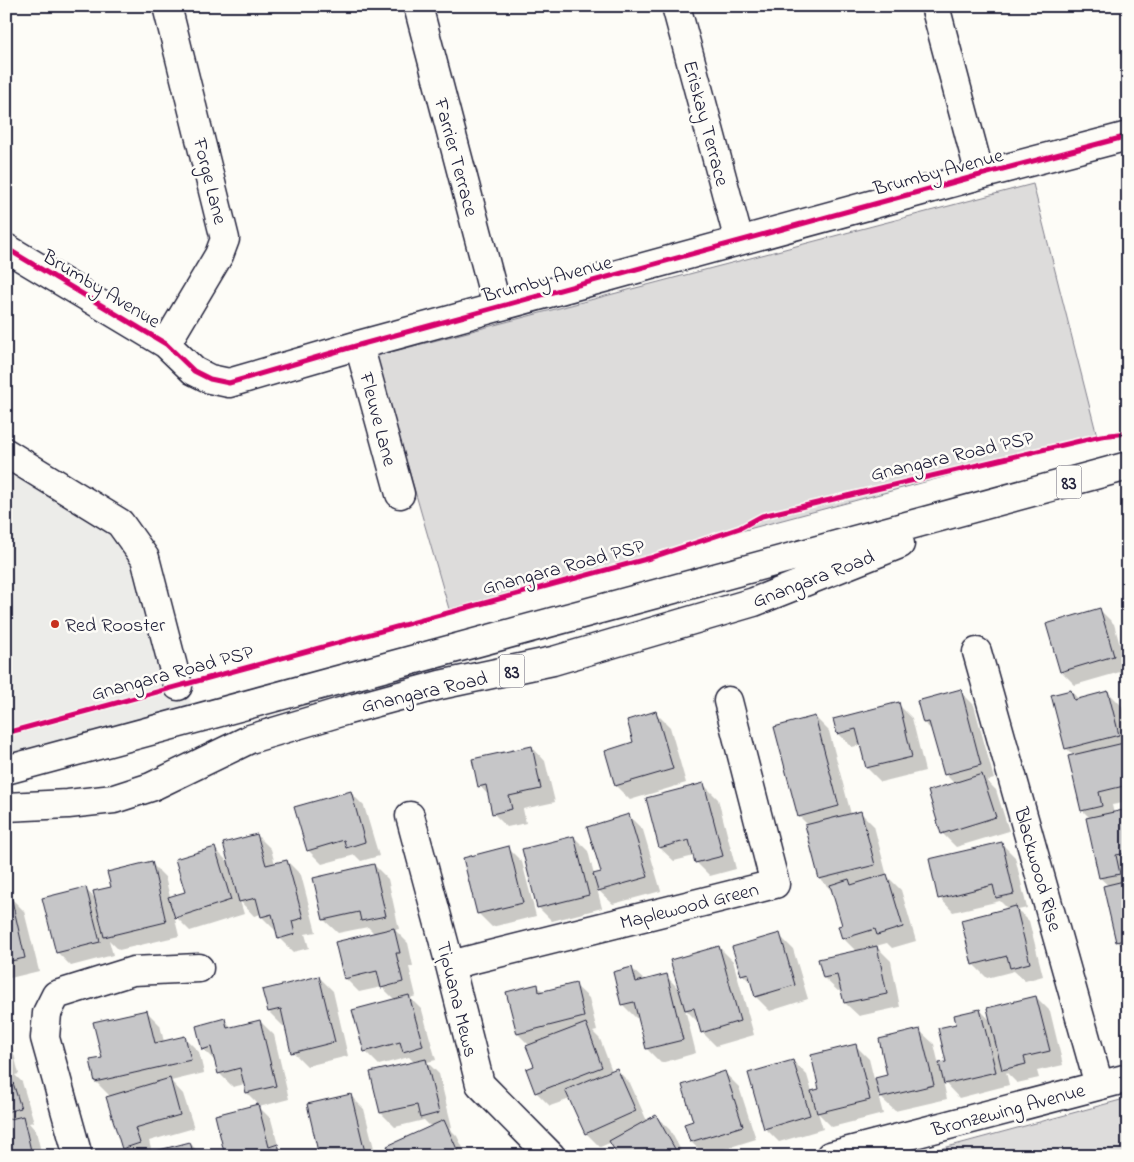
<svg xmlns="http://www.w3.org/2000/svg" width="1134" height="1162" font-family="'Indie Flower',sans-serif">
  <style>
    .built { fill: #ecece9 }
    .green { fill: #dddcdb; stroke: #807f8b }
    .shadow { fill: #0003 }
    .building { fill: #c6c6c8; stroke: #22223b }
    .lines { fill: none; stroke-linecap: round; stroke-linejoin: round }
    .minor-casing { stroke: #22223b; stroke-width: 31 }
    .major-casing { stroke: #22223b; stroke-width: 31 }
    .minor { stroke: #fdfcf7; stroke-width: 28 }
    .major { stroke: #fdfcf7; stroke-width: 28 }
    .cycleway-casing { stroke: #fdfcf7; stroke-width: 8 }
    .cycleway { stroke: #d6006c; stroke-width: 5 }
    .poi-dot { fill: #c8321e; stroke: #fdfcf7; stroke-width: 2 }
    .labels { text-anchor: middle; stroke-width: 5; stroke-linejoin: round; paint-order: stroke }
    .shield { fill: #fdfcf7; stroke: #646373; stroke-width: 1 }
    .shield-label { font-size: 19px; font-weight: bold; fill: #22223b }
    .street-label { font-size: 20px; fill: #22223b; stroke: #fdfcf7 }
    .poi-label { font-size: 20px; fill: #22223b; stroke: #fdfcf7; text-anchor: start }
  </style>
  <rect width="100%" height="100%" fill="#fdfcf7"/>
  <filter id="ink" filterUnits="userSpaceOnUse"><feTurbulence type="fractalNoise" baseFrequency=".02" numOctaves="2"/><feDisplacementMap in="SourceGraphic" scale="10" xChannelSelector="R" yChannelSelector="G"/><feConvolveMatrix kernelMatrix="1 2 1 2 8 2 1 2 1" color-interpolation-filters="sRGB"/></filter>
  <g filter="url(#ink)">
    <path class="built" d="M6,440l142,99 47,180 -189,38z"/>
    <path class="green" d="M1033,184l64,252 -648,173 -73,-253z
      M1128,1098v58h-214z"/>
    <path class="shadow" d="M1100,610l14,14 13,46 -52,15 -14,-14z
      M960,691l14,14 20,74 -7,2 9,9 13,41 -53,16 -14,-14 13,-49 -10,-10 -12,-43 -9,-8z
      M1071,691l8,9 29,-8 14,14 6,25v71l-16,3 2,9 14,-4v142l-11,-11 -8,-55 -9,-8 -9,-59 -9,-9 -8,-54 -8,-8z
      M898,704l14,14 13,53 -44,11 -14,-14 -6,-23 -9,2 -14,-14z
      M656,713l14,14 16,56 -56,17 -14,-14 -10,-35 29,-8z
      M815,717l14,14 22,83 9,-2 14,14 13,50 14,14 15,51 -24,7 -5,-5 -11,3 15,15 9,46 -41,9 -14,-13 -3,-13 -4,1 -14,-13 33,-26 -14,-14v-13l-10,-33 -13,-13 -12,-54 -9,-9z
      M532,747l13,14 10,41 -32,7 3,14 -19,4 -14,-14 -4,-17 -9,-10z
      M704,785l14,14 18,70 -26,7 -14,-14 -2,-6 -20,5 -14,-13z
      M350,792l14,14 15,50 -18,5 -6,-6 -33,9 -14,-14z
      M629,816l14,14 18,61 -48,13 -16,-15 5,19 -50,13 -14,-14 36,-70 14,14 6,24 8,-2z
      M257,835l14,14 4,15 12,-3 14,14 15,57 -11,2 4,14 -16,4 -14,-14 -2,-8 -1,1 -14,-14 -1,-3 -7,2 -14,-15 4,13 -54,17 -16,-16 5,21 -60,14 -10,-10 4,15 -42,11 -14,-14 28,-63 12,11 54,-37 14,14 5,20 16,-4 28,-45 16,16z
      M1001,843l14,14 12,51 -9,2 11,11 14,55 -18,5 -11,-10 -27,7 -14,-14 35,-55 -8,-8 -47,11 -13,-14z
      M508,848l14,14 14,54 -44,11 -14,-14z
      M374,865l14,14 11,50 -4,1 13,13 5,23 -4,1 7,29 -6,2 12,12 14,50 -9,2 12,12 13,53 -3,1 8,8 10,20h-74l38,-29 -7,-7 -29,7 -14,-14 -9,-40 43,-10 -6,-6 -30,8 -14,-14 30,-51 -13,-13 -23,5 -14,-14 30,-44 -7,-7 -30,6 -14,-13z
      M10,897l14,14 15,60 -33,8v-81z
      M779,935l14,14 15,50 -38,12 -14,-14 -3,-12 -11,-11z
      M719,947l14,14 21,74 -38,11 -14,-14 -2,-8 -15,-15 11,44 -35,10 -14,-14 -8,-32 -3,1 -14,-14 10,-35 13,12 21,-5 14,14z
      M319,977l14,14 15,65 -41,10 -14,-14 -7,-27 -3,1 -14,-14 -5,-22z
      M575,985l14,13 8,33 -4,1 7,7 12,32 4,-2 14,14 17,38 9,-5 14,14 14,26h-65l-7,-14 -12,5 -14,-14 -16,-34 -20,7 -14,-14 -1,-25 -5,-21 -12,-12 19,-48 7,6z
      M1036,997l14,14 13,54 -26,6 2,7 -22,5 -11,-11 3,13 -50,13 -16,-17 4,18 -52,12 -17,-16 5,19 -51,13 -14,-14 5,16 -44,13 -14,-14 28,-67 14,14 5,17 9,-2 34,-45 14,14 5,20 15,-3 31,-45 14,13 5,21 9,-3 10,-37 22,-15 12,12z
      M146,1011l14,14 4,17 21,-4 14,14 5,21 -33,8 12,13 11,34 -45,13 3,12 38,-10 12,13h-71l-8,-8 -12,-51 -15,-15 -5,-21 12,-2z
      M225,1020l7,8 28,-7 14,14 15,64 -30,8 12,12 7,26 10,11h-61l-11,-40 43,-11 -12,-12 -2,-9 -12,3 -14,-14 -3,-11 -13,-13z
      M6,1031l3,3 10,40 -4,1 7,7 12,40 -5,1 7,8 6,25h-36z
      M725,1073l14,14 17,52 -51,16 -14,-13 4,-20z
      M350,1095l14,14 12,47h-55z"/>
    <path class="building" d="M1100,608l14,48 -54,16 -14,-48z
      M961,689l20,76 -37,10 -15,-53 -6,1 -6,-22z
      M1071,690l3,10 34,-9 11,44 -54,14 -14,-54z
      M899,702l13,55 -46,11 -10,-39 -19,5 -4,-15z
      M656,711l17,58 -58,17 -10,-35 28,-9 -6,-22z
      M815,716l24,90 -41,11 -24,-90z
      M1128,742v43l-29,7 3,14 -21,5 -13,-55z
      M532,746l9,43 -32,7 3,13 -20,5 -6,-29 -8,2 -6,-28z
      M982,774l14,43 -55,17 -13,-43z
      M704,783l19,73 -28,7 -6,-23 -30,8 -13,-50z
      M351,791l14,51 -19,6 -2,-8 -37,11 -13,-44z
      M1128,809v44l-12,2 4,19 -21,4 -13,-60z
      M861,811l14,54 -56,14 -14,-54z
      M629,814l19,63 -50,14 -5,-17 8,-2 -14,-45z
      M257,834l9,31 21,-5 16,58 -11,3 3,13 -17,5 -6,-25 -11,3 -5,-19 -17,4 -16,-59z
      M574,836l15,59 -52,13 -15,-59z
      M1002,842l12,52 -18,4 -3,-13 -55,14 -9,-40z
      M509,846l14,57 -46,11 -14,-56z
      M215,847l16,53 -56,18 -7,-21 17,-5 -10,-33z
      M152,861l14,61 -62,15 -11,-46 18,-4 -4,-15z
      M374,864l12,52 -25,5 -2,-9 -36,8 -10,-42z
      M887,874l16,53 -26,8 -2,-6 -33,10 -4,-13 4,-1 -12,-40 19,-6 2,6z
      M1128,880v59l-12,3 -13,-56z
      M86,887l14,55 -44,11 -14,-55z
      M11,896l14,62 -19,4v-65z
      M1016,906l14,57 -20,5 -3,-12 -35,9 -11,-45z
      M394,928l6,25h-4l7,29 -22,6 -4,-17 -33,8 -9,-37z
      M780,933l15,52 -40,12 -7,-24 -7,2 -9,-28z
      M719,946l21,75 -39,12 -7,-25 -9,2 -15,-50z
      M877,946l10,48 -43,9 -7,-28 -14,3 -5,-19z
      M632,967l4,15 31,-8 16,66 -37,9 -12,-47 -13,3 -8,-33z
      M319,976l16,66 -44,11 -10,-44 -13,3 -6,-22z
      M576,983l8,34 -67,17 -11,-42 32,-8 1,8z
      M409,995l14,51 -20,6 -3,-10 -36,10 -12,-42z
      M1036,996l14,55 -26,6 2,7 -24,6 -15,-62z
      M980,1009l16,63 -52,12 -5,-21 7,-1 -8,-34 18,-4 -2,-9z
      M147,1010l8,33 30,-7 6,24 -96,22 -5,-22 12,-2 -9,-36z
      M225,1018l2,10 33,-8 16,66 -30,7 -6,-25 -22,6 -7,-27 -9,3 -6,-24z
      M586,1023l16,44 -67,26 -9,-24 8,-3 -8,-20z
      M920,1029l14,56 -54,13 -5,-20 12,-3 -8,-36z
      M856,1044l14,56 -53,13 -6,-22 8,-2 -8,-34z
      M426,1059l13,54 -19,5 -3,-13 -37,8 -10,-41z
      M793,1060l17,55 -46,14 -16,-56z
      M8,1067l13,41 -15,4v-44z
      M617,1068l19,43 -51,23 -20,-44z
      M725,1071l18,55 -53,16 -6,-18 9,-3 -11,-36z
      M170,1078l10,37 -45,13 5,15 -18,6 -16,-52z
      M351,1094l15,62h-47l-12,-52z
      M258,1104l11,43 9,-3 3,12h-56l-10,-41z
      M656,1115l23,41h-61l-9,-15z
      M23,1116l9,39 -26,1v-36z
      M444,1120l16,36h-68l-5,-10z
      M190,1142l4,14h-58z"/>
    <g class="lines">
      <defs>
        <path id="minor" d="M418,6l79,301
          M676,6l63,235
          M935,6l45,169
          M6,248l160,96 28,27 16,8 19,4 130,-38 621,-170 148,-39
          M166,344l53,-89 6,-16 -58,-233
          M359,345l41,149
          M6,453l114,70 25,35 33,128
          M977,652l122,433
          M410,816l40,149 30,119 71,72
          M450,965l325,-81 -47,-183
          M78,1156l-33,-118 2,-25 9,-18 77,-24 66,-3
          M830,1156l298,-78"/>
        <path id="major" d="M6,770l1122,-304
          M6,807l62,-3 46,-5 37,-12 99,-48 94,-28 96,-26 113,-24 201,-59 146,-58"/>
      </defs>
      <use href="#minor" class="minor-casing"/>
      <use href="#major" class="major-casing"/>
      <use href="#minor" class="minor"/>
      <use href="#major" class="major"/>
      <defs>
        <path id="cycleway" d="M6,248l160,96 28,27 16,8 19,4 130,-38 621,-170 148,-39
          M6,733l644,-175 90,-30 22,-12 339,-80 27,-3"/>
      </defs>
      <use href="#cycleway" class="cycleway-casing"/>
      <use href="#cycleway" class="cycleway"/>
    </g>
  </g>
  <circle class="poi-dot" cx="55" cy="624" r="5"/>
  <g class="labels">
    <g class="shield">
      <rect x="1056.5" y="465.5" width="25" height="33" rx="4"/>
      <rect x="499.5" y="654.5" width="25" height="33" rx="4"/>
    </g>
    <g class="shield-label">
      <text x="1069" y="489">83</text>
      <text x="512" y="678">83</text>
    </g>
    <g class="street-label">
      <text transform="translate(707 123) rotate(75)" y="7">Eriskay Terrace</text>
      <text transform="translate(457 157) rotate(75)" y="7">Farrier Terrace</text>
      <text transform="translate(938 171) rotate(-15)" y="7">Brumby Avenue</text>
      <text transform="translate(211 181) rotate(76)" y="7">Forge Lane</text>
      <text transform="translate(547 278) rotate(-15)" y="7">Brumby Avenue</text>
      <text transform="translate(102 288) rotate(31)" y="7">Brumby Avenue</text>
      <text transform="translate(379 419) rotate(75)" y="7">Fleuve Lane</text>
      <text transform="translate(952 455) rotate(-13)" y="7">Gnangara Road PSP</text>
      <text transform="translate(563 566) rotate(-15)" y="7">Gnangara Road PSP</text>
      <text transform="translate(813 578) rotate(-21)" y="7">Gnangara Road</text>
      <text transform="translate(172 672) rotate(-15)" y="7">Gnangara Road PSP</text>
      <text transform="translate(424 691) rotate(-13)" y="7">Gnangara Road</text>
      <text transform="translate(1039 869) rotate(74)" y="7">Blackwood Rise</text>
      <text transform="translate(689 905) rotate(-14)" y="7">Maplewood Green</text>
      <text transform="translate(458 999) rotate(76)" y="7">Tipuana Mews</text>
      <text transform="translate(1008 1109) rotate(-15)" y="7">Bronzewing Avenue</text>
    </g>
    <g class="poi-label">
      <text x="65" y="631">Red Rooster</text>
    </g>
  </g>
  <rect width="1134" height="1162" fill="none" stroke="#fdfcf7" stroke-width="25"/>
  <rect x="12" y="12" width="1109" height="1137" fill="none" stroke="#22223b" stroke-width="2" filter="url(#ink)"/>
</svg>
